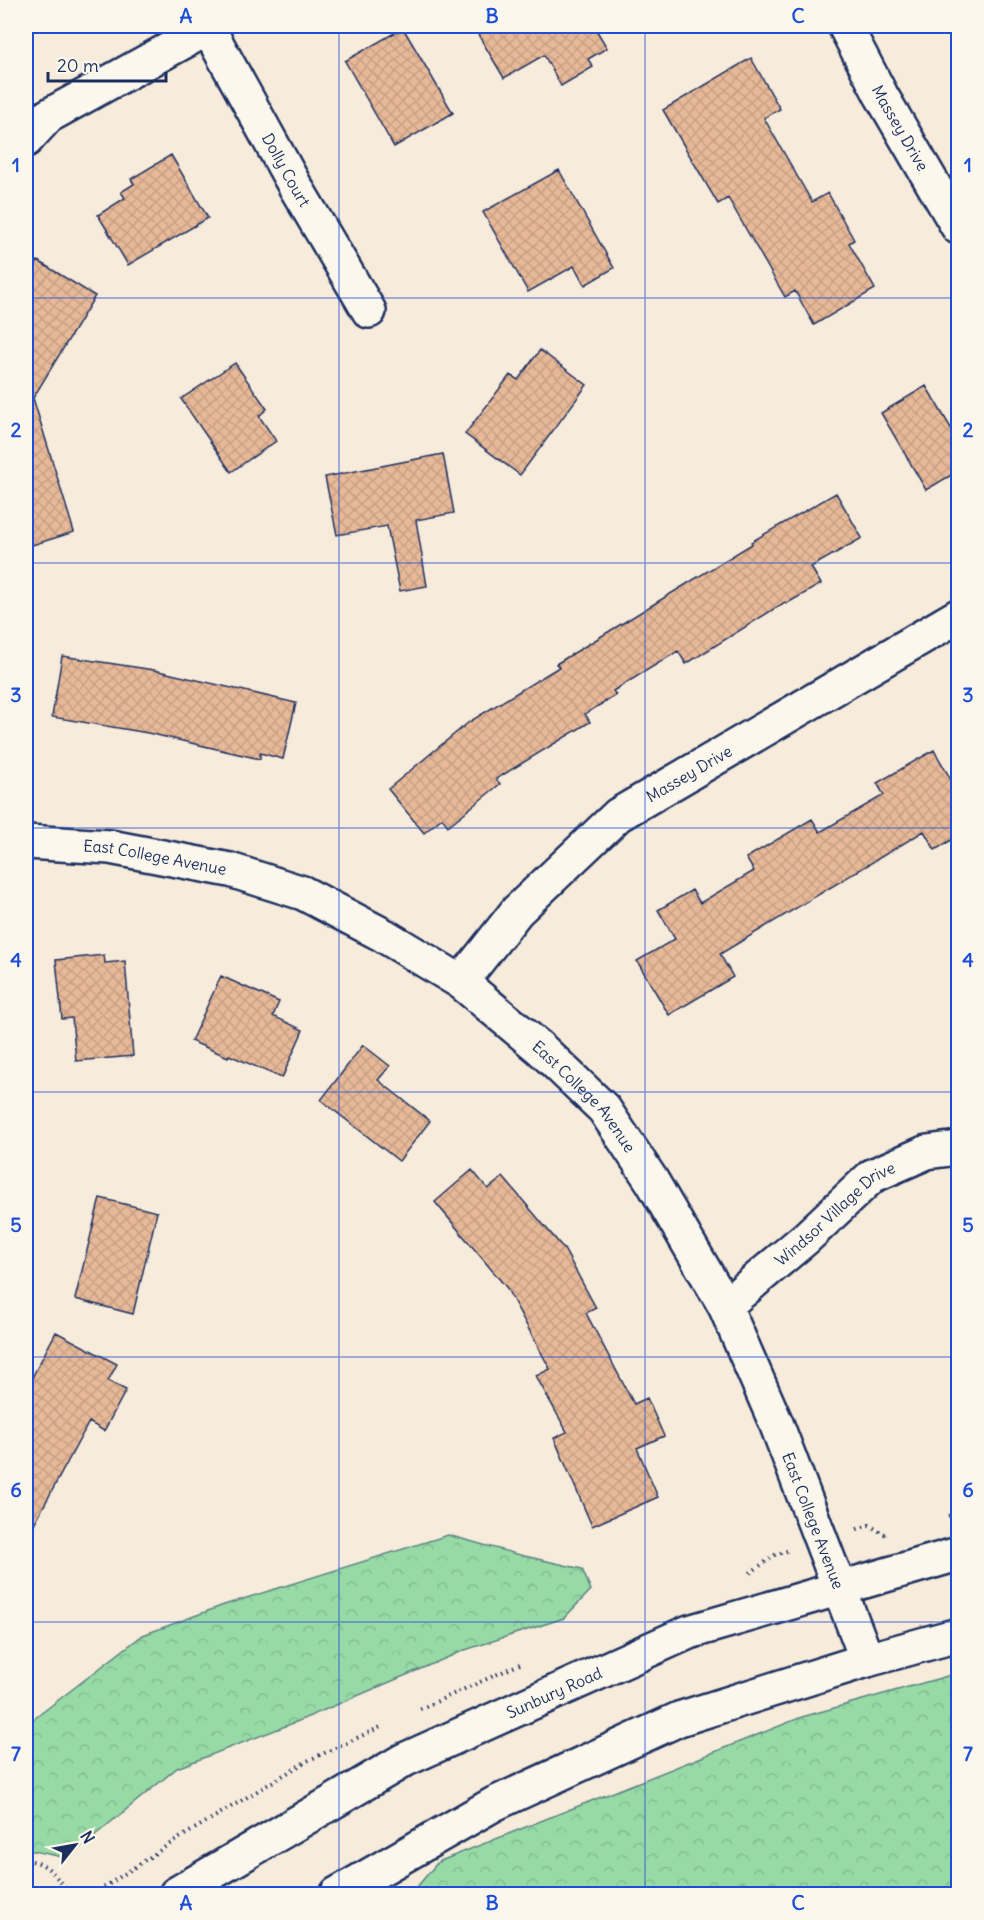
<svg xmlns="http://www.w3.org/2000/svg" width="984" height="1920" font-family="Delius,sans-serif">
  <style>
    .forest { fill: url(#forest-crowns); stroke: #598482; stroke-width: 1.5 }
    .building { fill: url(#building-cross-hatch); stroke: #1b2f5e; stroke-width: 1.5 }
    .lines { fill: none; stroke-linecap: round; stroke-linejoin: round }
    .minor-casing { stroke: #1b2f5e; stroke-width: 38 }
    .major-casing { stroke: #1b2f5e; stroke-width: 38 }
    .path { stroke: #1b2f5e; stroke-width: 4; stroke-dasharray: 1.5 4.5; stroke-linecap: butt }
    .minor { stroke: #fbf7ec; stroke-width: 33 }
    .major { stroke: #fbf7ec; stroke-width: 33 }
    .grid { fill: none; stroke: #1d4ed8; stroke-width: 1.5; stroke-opacity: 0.55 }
    .labels { text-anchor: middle; stroke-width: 6; stroke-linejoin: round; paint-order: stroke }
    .street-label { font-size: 16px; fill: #1b2f5e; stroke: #fbf7ec }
    .neatline { fill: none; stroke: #1d4ed8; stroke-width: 2 }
    .grid-label { font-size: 20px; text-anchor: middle; font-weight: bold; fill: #1d4ed8 }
  </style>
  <defs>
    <pattern id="forest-crowns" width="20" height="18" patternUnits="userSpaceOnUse" patternTransform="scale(1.5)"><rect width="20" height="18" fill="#97daa6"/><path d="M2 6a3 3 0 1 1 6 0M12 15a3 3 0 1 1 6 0" fill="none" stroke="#82bb91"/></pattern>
    <pattern id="building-cross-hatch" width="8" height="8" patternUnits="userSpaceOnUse" patternTransform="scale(1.5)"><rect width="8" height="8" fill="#e8b998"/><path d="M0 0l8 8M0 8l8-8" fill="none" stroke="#c69f85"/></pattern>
  </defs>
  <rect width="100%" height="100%" fill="#f7ebdb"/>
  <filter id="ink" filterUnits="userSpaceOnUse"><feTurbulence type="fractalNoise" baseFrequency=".0167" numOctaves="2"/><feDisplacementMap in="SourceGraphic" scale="12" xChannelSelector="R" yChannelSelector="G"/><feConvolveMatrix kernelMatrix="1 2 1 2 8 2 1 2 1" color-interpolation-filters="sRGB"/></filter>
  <g filter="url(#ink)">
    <path class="forest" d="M448,1535l72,20 62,14 9,21 -27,28 -99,32 -169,72 -119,46 -110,90 -33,-7h-8v-126l117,-90 81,-30z
      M958,1673v221h-547l27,-32 364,-145z"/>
    <path class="building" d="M473,26h122h-1l13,22 -19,11 5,8 -32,19 -17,-31 -40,23z
      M403,28l50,85 -59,34 -49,-86z
      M751,58l29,51 -16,9 48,84 16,-9 26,47 -5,3 26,46 -61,36 -19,-34 -10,6 -57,-99 -10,6 -55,-94z
      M171,155l37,63 -80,47 -30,-50 27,-17 -4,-6 13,-8 -3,-5z
      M559,170l55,98 -29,17 -11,-19 -46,26 -45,-80z
      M38,261l57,35 -62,102 41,134 -48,15v-265z
      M540,350l47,35 -67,90 -55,-41 45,-59 8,5z
      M235,363l32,46 -8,7 17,25 -45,31 -50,-73z
      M926,386l32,54v31l-32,19 -45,-77z
      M443,454l11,59 -38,7 11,66 -27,5 -13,-65 -50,9 -12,-58z
      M836,493l26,45 -51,29 10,17 -35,20 -1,-2 -99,62 -8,-13 -65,40 3,4 -31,19 5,8 -94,57 4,5 -52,42 -6,-8 -18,15 -36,-44 81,-67 90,-55 -3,-3 196,-120 -1,-2z
      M62,656l92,14 142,33 -13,56 -23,-6v6l-112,-26 -96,-16z
      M934,750l24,42v44l-23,14 -11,-19 -204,123 13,23 -64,38 -32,-54 38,-22 -17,-29 34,-20 8,13 54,-32 -8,-13 66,-39 8,13 64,-37 -7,-12z
      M104,955l1,8 20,-2 8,95 -57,5 -4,-43 -10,1 -6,-59z
      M221,976l58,26 -6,14 30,14 -21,48 -53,-23 -1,2 -37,-16z
      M363,1045l27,21 -12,14 52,41 -31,40 -78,-61z
      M472,1170l16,19 15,-12 61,72 32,59 -10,5 48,91 13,-6 17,38 -27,12 21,49 -66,29 -38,-88 13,-6 -31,-56 14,-7 -44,-82 -71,-85z
      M100,1198l57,14 -24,102 -58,-15z
      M56,1332l61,32 -9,17 18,9 -22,41 -15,-9 -63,117v-150z"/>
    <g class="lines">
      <defs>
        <g id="minor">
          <path id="s1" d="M845,26l36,69 77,132"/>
          <path id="s2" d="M208,28l87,158 74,125"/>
          <path d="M26,140l22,-24 164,-90"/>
          <path id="s3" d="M26,842l84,5 120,23 73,23 80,42 78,47 80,67 63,60 48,72 73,125 51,117 91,237"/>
          <path id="s4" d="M461,982l56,-71 101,-96 340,-199"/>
          <path id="s5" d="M725,1306l81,-68 66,-62 55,-24 31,-4"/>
        </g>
        <g id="major">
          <path id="s6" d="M176,1894l228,-134 285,-128 269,-78"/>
          <path d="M337,1894l157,-90 185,-85 188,-59 91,-25"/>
        </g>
      </defs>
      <use href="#minor" class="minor-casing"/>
      <use href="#major" class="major-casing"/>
      <path class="path" d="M948,1516l10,-3
        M857,1529l12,-4 15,9 4,-1
        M750,1573l25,-18 12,-4
        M420,1709l100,-45
        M26,1860c19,2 27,12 38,27
        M94,1894l74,-49 139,-84 76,-35"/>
      <use href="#minor" class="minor"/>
      <use href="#major" class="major"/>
    </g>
  </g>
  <path class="grid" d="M339,26v1868M645,26v1868M26,298h932M26,563h932M26,828h932M26,1092h932M26,1357h932M26,1622h932"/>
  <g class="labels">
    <g class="street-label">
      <text dy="6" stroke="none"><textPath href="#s1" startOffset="116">Massey Drive</textPath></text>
      <text dy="6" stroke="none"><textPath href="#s2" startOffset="162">Dolly Court</textPath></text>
      <text dy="6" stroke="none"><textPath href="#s4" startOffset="312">Massey Drive</textPath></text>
      <text dy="6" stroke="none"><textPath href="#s3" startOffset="130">East College Avenue</textPath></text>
      <text dy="6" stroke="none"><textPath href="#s3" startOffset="633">East College Avenue</textPath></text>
      <text dy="6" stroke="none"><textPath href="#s5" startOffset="144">Windsor Village Drive</textPath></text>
      <text dy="6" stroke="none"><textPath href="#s3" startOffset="1119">East College Avenue</textPath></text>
      <text dy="6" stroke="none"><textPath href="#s6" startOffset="429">Sunbury Road</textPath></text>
    </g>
  </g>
  <rect width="984" height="1920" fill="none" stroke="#fbf7ec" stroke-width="66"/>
  <g transform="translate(75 1845) rotate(59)" stroke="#fbf7ec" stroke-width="4.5" paint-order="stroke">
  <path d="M0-4.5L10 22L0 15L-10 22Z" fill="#1b2f5e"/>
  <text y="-9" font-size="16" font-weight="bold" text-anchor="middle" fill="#1b2f5e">N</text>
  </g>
  <path d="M48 72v9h118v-9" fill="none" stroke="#1b2f5e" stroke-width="3"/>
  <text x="57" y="72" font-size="18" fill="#1b2f5e" stroke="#fbf7ec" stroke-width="4.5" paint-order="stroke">20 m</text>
  <rect x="33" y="33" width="918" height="1854" class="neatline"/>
  <g class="grid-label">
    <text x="186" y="23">A</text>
    <text x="492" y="23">B</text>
    <text x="798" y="23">C</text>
    <text x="16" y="172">1</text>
    <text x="968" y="172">1</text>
    <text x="16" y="437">2</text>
    <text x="968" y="437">2</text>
    <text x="16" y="702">3</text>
    <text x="968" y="702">3</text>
    <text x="16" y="967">4</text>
    <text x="968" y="967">4</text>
    <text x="16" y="1232">5</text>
    <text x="968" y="1232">5</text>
    <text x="16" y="1497">6</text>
    <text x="968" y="1497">6</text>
    <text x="16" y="1761">7</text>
    <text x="968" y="1761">7</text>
    <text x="186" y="1910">A</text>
    <text x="492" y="1910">B</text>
    <text x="798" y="1910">C</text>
  </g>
</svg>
